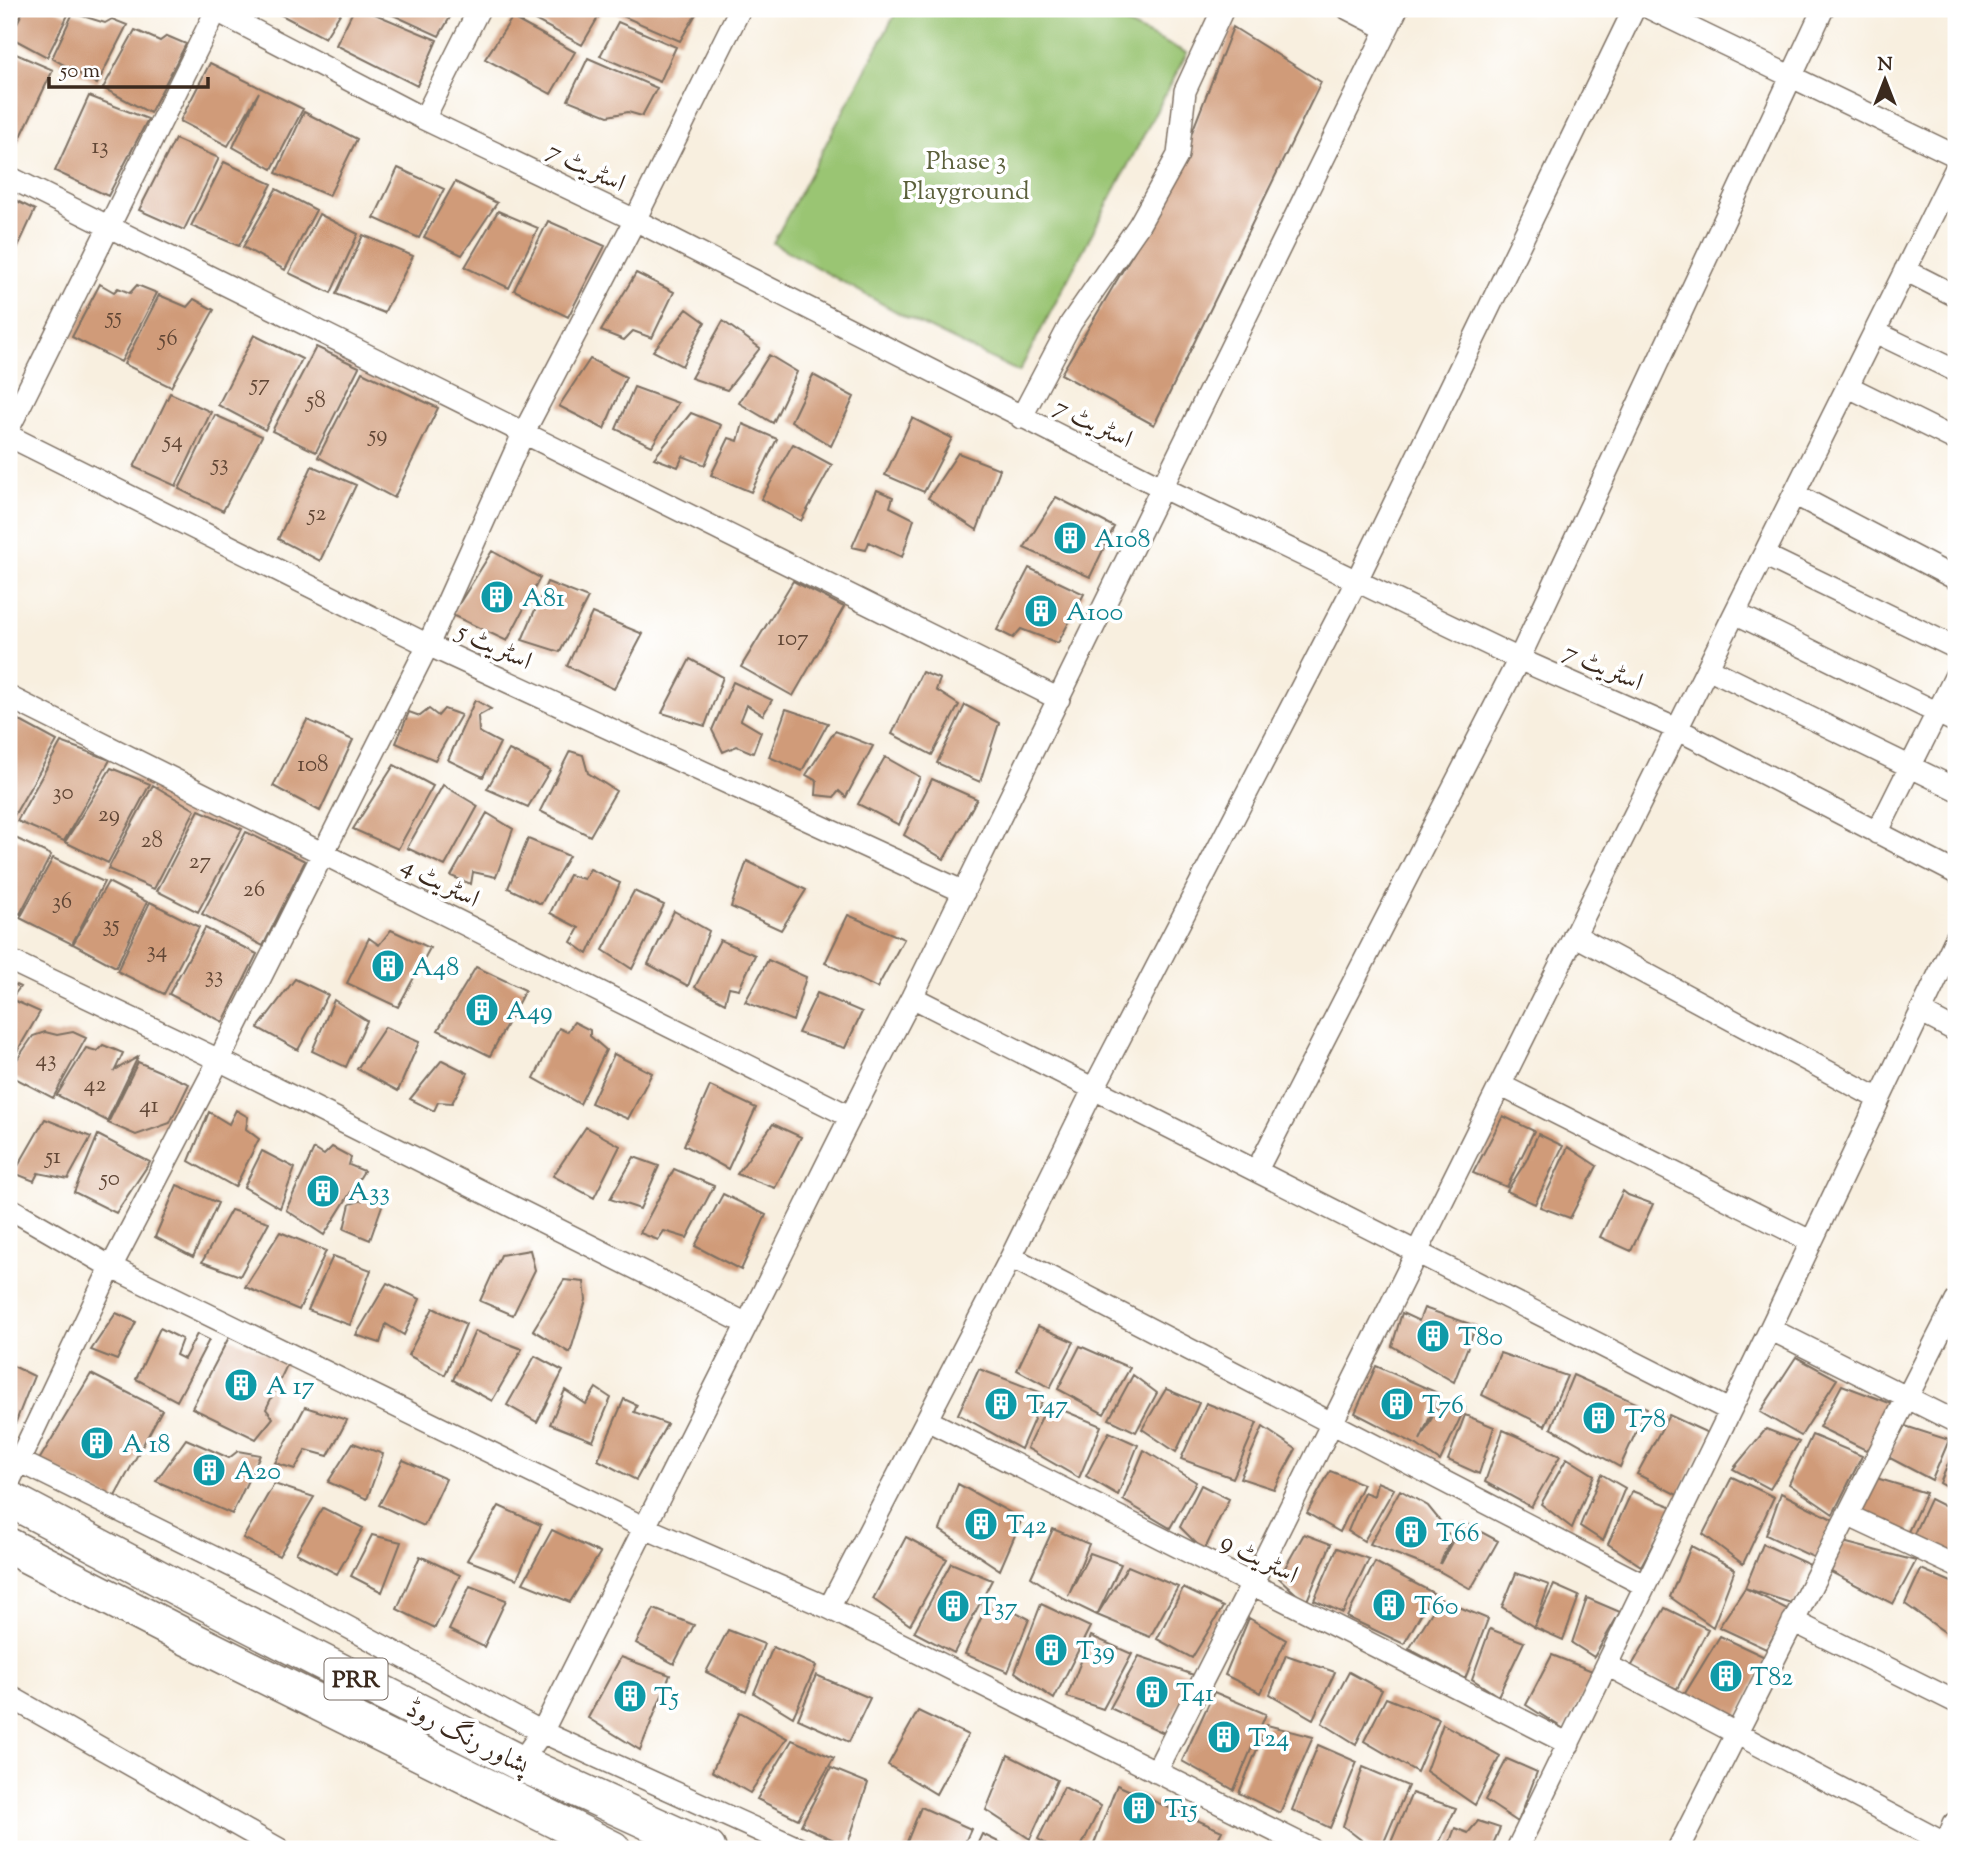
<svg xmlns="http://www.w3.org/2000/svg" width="1965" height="1858" font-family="'Sorts Mill Goudy',Amiri,serif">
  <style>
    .green { fill: #9ac573; stroke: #6a7848; stroke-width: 2 }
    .building { fill: #d09b79 }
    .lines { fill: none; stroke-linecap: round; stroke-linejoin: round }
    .minor-casing { stroke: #7d6f62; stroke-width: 24 }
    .tertiary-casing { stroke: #7d6f62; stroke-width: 29 }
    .trunk-casing { stroke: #7d6f62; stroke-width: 38 }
    .minor { stroke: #fff; stroke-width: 21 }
    .tertiary { stroke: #fff; stroke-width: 26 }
    .trunk { stroke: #fff; stroke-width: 35 }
    .labels { text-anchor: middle; stroke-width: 7; stroke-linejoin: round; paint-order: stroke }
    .number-label { font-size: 23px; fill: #604635 }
    .shield { fill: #fff; stroke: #766a62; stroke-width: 2 }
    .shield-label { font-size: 24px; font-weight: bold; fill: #3b2a1e }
    .park-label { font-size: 26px; fill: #5c603c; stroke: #fff }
    .street-label { font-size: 26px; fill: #3b2a1e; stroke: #fff }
    .culture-label { font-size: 26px; fill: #0d838f; stroke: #fff; text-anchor: start }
  </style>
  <rect width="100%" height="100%" fill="#fff"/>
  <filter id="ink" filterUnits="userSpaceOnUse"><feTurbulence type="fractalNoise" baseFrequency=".0143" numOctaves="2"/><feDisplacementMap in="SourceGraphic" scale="14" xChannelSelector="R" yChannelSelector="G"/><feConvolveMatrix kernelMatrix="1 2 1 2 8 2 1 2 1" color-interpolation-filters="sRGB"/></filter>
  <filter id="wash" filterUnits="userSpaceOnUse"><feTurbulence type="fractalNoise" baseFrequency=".00686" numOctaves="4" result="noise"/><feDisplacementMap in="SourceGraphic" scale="28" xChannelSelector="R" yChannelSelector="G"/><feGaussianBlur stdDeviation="1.57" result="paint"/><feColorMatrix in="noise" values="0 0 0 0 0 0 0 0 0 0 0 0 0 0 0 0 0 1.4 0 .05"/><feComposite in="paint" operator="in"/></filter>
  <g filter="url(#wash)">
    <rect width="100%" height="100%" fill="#f8efdf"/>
    <path class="green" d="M898,9h197l92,44 -168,319 -113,-55 -133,-74z"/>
    <g id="blocks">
      <path class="building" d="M9,9h8l-8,19z
        M24,9h30l14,6 -21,42 -37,-20z
        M270,9h73l-18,29z
        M354,9h9l74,31 -20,46 -81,-41z
        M380,9h75l-16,27z
        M514,9h89l-21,36z
        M613,9h86l-19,32 -69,-30z
        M73,13l32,10 7,-4 15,6 -30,59 -45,-26z
        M512,18l63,34 -24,42 -66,-35z
        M618,22l58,25 -16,35 -60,-26z
        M1233,27l88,55 -167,343 -93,-51 106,-178z
        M135,30l25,11 7,-5 19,8 -36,69 -47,-25z
        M9,51l44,19 -37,77 -7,-3z
        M588,58l69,30 -15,28 -14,-4 -20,4 -40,-16z
        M210,63l93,46 -31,60 -39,-22 26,-55 -31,54 -48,-25z
        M89,96l59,23 -40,77 -53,-25z
        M304,112l53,27 -28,57 -53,-23z
        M175,139l44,19 -35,72 -45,-20z
        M224,162l48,22 -33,62 -48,-20z
        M398,168l46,21 -25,49 -45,-20z
        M455,182l42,21 -35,52 -38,-18z
        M276,189l40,21 -31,60 -42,-23z
        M9,197l26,13 -26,56z
        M498,211l40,17 -29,60 -44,-21z
        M319,214l39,20 -27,59 -42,-20z
        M548,221l57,25 -37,71 -54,-27z
        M363,235l50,21 -29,57 -48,-19z
        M636,273l38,19 -22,46 -19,-7 -9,9 -23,-9z
        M100,284l14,8 4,-4 12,5 7,-8 20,8 -36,69 -49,-25z
        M159,295l28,12 7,-8 20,11 -43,77 -47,-23z
        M687,309l18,13 -23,44 -29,-15z
        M723,321l37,27 -33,42 -36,-12z
        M254,335l48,24 -37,71 -47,-25z
        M316,347l43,20 -43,85 -44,-21z
        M769,355l28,17 -24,51 -34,-20z
        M590,359l36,18 -22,52 -45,-23z
        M362,372l76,36 -44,90 -76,-41z
        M813,375l41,22 -23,49 -40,-25z
        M634,387l44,16 -26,43 -36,-17z
        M170,393l41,19 -35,74 -42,-19z
        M691,413l30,12 -16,40 -22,-9 -5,11 -24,-9z
        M215,415l47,21 -39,75 -44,-22z
        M912,418l40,20 -28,54 -39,-17z
        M743,424l34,15 -26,53 -40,-17 18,-37 9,3z
        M793,444l39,21 -31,56 -40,-22z
        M958,453l42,16 -23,61 -49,-32z
        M312,466l44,19 -36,76 -42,-22z
        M877,490l16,7 -3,10 24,12 -12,38 -33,-15 -3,8 -14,-3z
        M1056,497l58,30 -24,50 -66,-29z
        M492,551l48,27 -33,63 -55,-26z
        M1029,568l55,26 -26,49 -37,-14 -8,9 -16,-8z
        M793,581l51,26 -51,89 -52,-29z
        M547,582l41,16 -28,54 -38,-12z
        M592,613l51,21 -29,55 -47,-23z
        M690,659l33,18 -18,49 -43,-13z
        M922,672l18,7 -4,11 23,15 -27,50 -40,-21z
        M733,682l39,18 -9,15 -16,-10 -6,15 20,12 -8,21 -16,-7 -14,6 -11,-22z
        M475,700l16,9 -13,7 1,16 21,11 -17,34 -35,-17z
        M965,705l34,18 -19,59 -43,-19z
        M429,709l9,7 6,-7 17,6 -26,45 -39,-17 13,-31 11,4z
        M786,709l42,14 -26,48 -33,-14z
        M9,715l48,26 -45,78 -3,-1z
        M307,720l46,20 -33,71 -47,-25z
        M835,731l38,15 -27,51 -7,-6 -5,6 -18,-2 1,-14 -11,-6z
        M61,742l49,18 -46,81 -47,-20z
        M509,750l41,20 -22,37 -41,-18z
        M570,751l13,4 5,18 28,18 -26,45 -50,-25z
        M885,757l35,20 -21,48 -41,-21z
        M394,765l39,21 -35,63 -45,-20z
        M111,768l39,16 -42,79 -43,-21z
        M932,779l45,20 -33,60 -40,-24z
        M153,785l42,25 -41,79 -46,-20z
        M443,785l35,21 -33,60 -38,-18z
        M199,810l43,19 -44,83 -41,-21z
        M487,813l26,16 -17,48 -23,-5 -2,12 -20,-8z
        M246,832l59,29 -42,85 -61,-32z
        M9,835l42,20 -31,59 -11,-6z
        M528,839l41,17 -28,48 -33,-16z
        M53,858l51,24 -32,62 -52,-26z
        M747,861l59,29 -25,40 -50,-23z
        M590,869l30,14 -32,71 -17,-12 8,-14 -29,-15 19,-38 15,4z
        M108,882l39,20 -31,65 -43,-23z
        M634,891l30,14 -32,64 -29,-19z
        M150,902l49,25 -35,67 -47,-23z
        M674,911l35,20 -21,55 -40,-22z
        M848,915l56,24 -27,49 -52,-25z
        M205,928l52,26 -34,68 -54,-28z
        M391,930l39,18 -32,59 -51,-24 22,-45 10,7z
        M720,940l35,15 -16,34 -10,-2 -4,16 -30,-16z
        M768,960l38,17 -13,44 -48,-19z
        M476,967l49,23 -35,66 -52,-26z
        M295,979l33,16 -30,55 -40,-22z
        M9,982l11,5 -9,12 29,13 -31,53z
        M817,993l45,19 -17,36 -47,-15z
        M334,1000l33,21 -21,46 -34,-16z
        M574,1022l16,8v6l16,14 -26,54 -46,-26 25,-50 8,4z
        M385,1027l34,15 -21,49 -41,-22z
        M45,1032l12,3 16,-3 13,6 -33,60 -44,-23v-4l24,-35z
        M103,1045l20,8 -8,17 23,-13 -31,64 -50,-26 29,-47 11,3z
        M614,1054l38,19 -24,46 -37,-16z
        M442,1060l26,13 -16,30 -14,-1 -4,9 -24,-12z
        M138,1062l51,22 -19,39 -34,12 -28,-12z
        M710,1086l46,22 -28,61 -44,-24z
        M236,1110l12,7 -2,12 13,10 -24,48 -46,-26 20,-49 20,12z
        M1503,1116l31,15 -27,56 -34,-14z
        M45,1119l46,18 -23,42 -30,-6 -4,8 -20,-8z
        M773,1124l28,13 -26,51 -38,-14z
        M586,1127l34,19 -26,52 -41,-22z
        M1538,1134l25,12 -28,58 -28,-13 19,-30z
        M98,1135l52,27 -34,51 -42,-21z
        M332,1147l19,10 -2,8 15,6 -40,64 -38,-25 28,-61 10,6z
        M1568,1147l29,19 -27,52 -30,-11z
        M262,1151l33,17 -15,40 -36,-21z
        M634,1157l25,9 -19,43 -30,-10z
        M674,1169l40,17 -27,52 -23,-7 -6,9 -18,-7z
        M177,1185l41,18 -25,54 -38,-20z
        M1623,1191l5,4 25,9 -22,47 -31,-14z
        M723,1194l43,21 -25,55 -46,-24z
        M379,1195l6,2 -15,43 -26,-11 6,-25z
        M231,1210l38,12 -29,54 -38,-14z
        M280,1232l46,19 -27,59 -54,-23z
        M530,1250l5,20 -22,45 -33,-14 21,-46z
        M333,1256l38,14 -21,55 -42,-15z
        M564,1280l20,2 2,18 -16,53 -37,-23z
        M387,1283l33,16 -16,36 -18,-11 -6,19 -24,-8z
        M433,1308l33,16 -21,51 -37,-20z
        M1424,1308l52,18 -22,56 -62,-36 10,-33 17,8z
        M116,1313l20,9 -19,38 -26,-10z
        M1038,1326l36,16 -24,46 -33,-18z
        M160,1328l22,11 -6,16 8,4 13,-25 12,6 -32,61 -41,-22z
        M475,1331l47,18 -30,52 -39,-21z
        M229,1337l59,26 -22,46 7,9 -17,21 -64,-31z
        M1080,1346l50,22 -26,46 -46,-25z
        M1500,1353l67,23 -22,50 -63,-31z
        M535,1356l28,15 -26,51 -30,-17z
        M1796,1357l41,22 -36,57 -41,-24z
        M9,1364l25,12 -19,48 -6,-4z
        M1376,1366l64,28 -20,46 21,-39 24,7 -25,53 -23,-16 -62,-32z
        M979,1369l66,25 -24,55 -63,-35z
        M91,1374l71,36 -49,90 -74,-40z
        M1133,1375l24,18 -21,39 -27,-13z
        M1573,1375l74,33 -27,59 -69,-39z
        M1842,1385l50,19 -22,48 -51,-25z
        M596,1388l15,10 -18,43 -43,-17 15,-34 21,14z
        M1166,1389l33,14 -23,49 -34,-23z
        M624,1399l13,6 -3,7 33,12 -31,56 -38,-20z
        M1206,1403l51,20 -24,55 -52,-19z
        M1048,1404l53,22 -22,52 -52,-30z
        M305,1407l42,13 -19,36 -22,-6 -11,19 -20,-6z
        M1465,1415l29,12 -15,47 -31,-14z
        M1669,1415l39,18 -29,63 -42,-22z
        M1905,1426l44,14 -17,40 -44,-23z
        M1263,1427l33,22 -22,40 -34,-11z
        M1766,1429l33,13 -29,47 -37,-20z
        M1503,1430l57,26 -29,51 -46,-25z
        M1109,1432l29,13 -20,50 -32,-19z
        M1812,1435l50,21 -29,58 -44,-30z
        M186,1439l43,19 9,-7 22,4 -28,59 -76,-33z
        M353,1443l30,11 -16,45 -39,-17z
        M1956,1445v47l-16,-9z
        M1144,1450l52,32 -26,46 -47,-28z
        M1567,1458l27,17 -22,53 -31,-24z
        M403,1460l43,19 -22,47 -45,-21z
        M1330,1471l33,13 -23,48 -33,-19z
        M1601,1474l24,14 -22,53 -23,-15z
        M1732,1477l42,20 -31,67 -40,-30z
        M1876,1478l50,15 -19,41 -47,-24z
        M1377,1482l17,7 -30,52 -16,-10 16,-39 10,4z
        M274,1484l40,13 -35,59 -36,-18z
        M958,1484l64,35 -22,51 -60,-40z
        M1201,1485l28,14 -25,52 -24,-24z
        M1400,1490l28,16 13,16 -2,5 13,9 -12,28 23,-42 35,19 -27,48 -34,-19 -67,-26z
        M1632,1491l41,16 -32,59 -33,-22z
        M1781,1493l53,27 -19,38 -49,-23z
        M1930,1499l26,13v52l-44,-26z
        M499,1506l42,19 -24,54 -50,-19z
        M323,1508l40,20 -26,46 -41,-21z
        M1053,1529l36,15 -21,52 22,-43 31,11 -24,51 31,-49 50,21 -28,50 -53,-22 -31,-15 -35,-23z
        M552,1530l48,23 -30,49 -47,-19z
        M1304,1534l27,10 -25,59 -27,-25z
        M372,1535l29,7 -19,50 -31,-16z
        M906,1537l41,22 -37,66 -37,-26z
        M1843,1542l73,19 -23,43 -62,-32z
        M1763,1544l47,21 -16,39 -49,-16 44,22 -23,39 -47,-22 26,-39z
        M1691,1546l44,23 -22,58 -43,-30z
        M1337,1548l32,11 -26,54 -29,-13z
        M420,1556l40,19 -25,53 -38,-19z
        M1375,1562l58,31 -29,51 -57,-27z
        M951,1563l41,17 -38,73 -40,-21z
        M1921,1569l35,15v56l-51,-36z
        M1516,1573l33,12 -15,42 -32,-20z
        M1554,1585l25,11 -16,44 -29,-13z
        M470,1586l36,14 -22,47 -35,-17z
        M1183,1588l40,19 -31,51 -35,-19z
        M990,1598l39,21 -21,53 -43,-18z
        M1587,1598l33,14 -26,45 -22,-14z
        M1440,1599l48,20 -23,60 -56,-30z
        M1041,1604l49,23 -36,72 -39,-27z
        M1665,1608l43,21 -31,60 -46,-22z
        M654,1609l40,16 -20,39 -38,-21z
        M1249,1618l37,22 -25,53 -36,-18z
        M1490,1629l34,13 -26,54 -26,-17z
        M728,1630l36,14 -18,48 -40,-20z
        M1091,1636l41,18 -29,55 -36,-12z
        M1720,1636l47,22 -34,66 -49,-29z
        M773,1647l43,19 -23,51 -39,-24z
        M1286,1655l49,17 -22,47 -43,-25z
        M1552,1655l43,17 -31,57 -38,-24z
        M1139,1656l55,19 -30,58 -54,-25z
        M621,1657l49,18 -30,75 -52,-32z
        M1349,1672l33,18 -26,54 -34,-21z
        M816,1675l54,23 -21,44 -51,-23z
        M1214,1692l52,22 -32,76 -52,-29z
        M1386,1698l53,21 -22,53 -53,-31z
        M918,1711l50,24 -32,59 -48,-29z
        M740,1712l47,26 -37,55 -38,-22z
        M1443,1724l57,32 -25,49 -49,-34z
        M1267,1725l46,12 -33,76 -41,-20z
        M792,1740l42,18 -36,61 -41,-20z
        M1318,1745l39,17 -27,66 -38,-18z
        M1008,1755l49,25 -27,59 -44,-29z
        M1507,1759l30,13 -19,50 -33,-22z
        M1363,1767l45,19 -27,63h-8l-30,-23z
        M831,1768l37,15 -21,63 -46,-21z
        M1117,1785l105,46 -9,18h-121z
        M1064,1787l37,19 -21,43h-25l-17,-10z
        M1412,1793l44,15 -20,41h-48z
        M921,1807l50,22 -9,20h-58z
        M1478,1821l22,7 -9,21h-44l8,-21 13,5z
        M982,1834l31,15h-38z"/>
    </g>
  </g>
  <g filter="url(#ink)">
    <use href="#blocks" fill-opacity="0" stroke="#7d6f62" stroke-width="2"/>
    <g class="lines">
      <defs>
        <path id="minor" d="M213,9l211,110 211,101 526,267 358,172 158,70 279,144
          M1348,9l39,20
          M1651,9l305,147
          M424,119l55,-110
          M9,177l1050,522
          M1905,270l51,26
          M1875,332l81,39
          M1847,386l109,54
          M1021,418l50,-95 68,-98 39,-70 7,-64 38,-82
          M9,428l208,-419
          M9,436l419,209 536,247
          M1794,494l162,85
          M1764,555l192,93
          M1735,613l221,109
          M1708,668l248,121
          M9,697l840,419
          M1877,833l79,-158
          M1574,935l305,164
          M9,960l210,100 528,264
          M912,997l817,413
          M1920,1012l36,19
          M1500,1085l310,156
          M1257,1170l262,-511 304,-650
          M9,1208l102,59 532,260 186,81 482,241
          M1011,1257l633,328
          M1770,1329l186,93
          M927,1420l642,324
          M9,1456l261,129 272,147 258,117
          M9,1482l102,-215 108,-207 209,-415 95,-211 112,-214 105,-211
          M1847,1515l109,51
          M829,1608l182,-351 83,-169 263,-508 277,-571
          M1793,1621l163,81
          M1607,1665l341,180
          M9,1696l270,153
          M520,1763l22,-31c67,-136 137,-272 205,-408 55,-109 108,-219 165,-327l485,-988
          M1156,1772l96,-188 704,-1416
          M1517,1849l253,-520 186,-391
          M1678,1849l278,-548"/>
        <path id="tertiary" d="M1947,1849l9,-24"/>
        <path id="trunk" d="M9,1499l182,96 329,168 188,86
          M9,1546l169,87 435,216"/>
      </defs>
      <use href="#minor" class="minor-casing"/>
      <use href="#tertiary" class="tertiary-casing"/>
      <use href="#trunk" class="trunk-casing"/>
      <use href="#minor" class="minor"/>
      <use href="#tertiary" class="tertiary"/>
      <use href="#trunk" class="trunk"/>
    </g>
  </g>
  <defs>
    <symbol id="building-disc" viewBox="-11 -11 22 22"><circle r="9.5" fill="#0f9aa8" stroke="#fff"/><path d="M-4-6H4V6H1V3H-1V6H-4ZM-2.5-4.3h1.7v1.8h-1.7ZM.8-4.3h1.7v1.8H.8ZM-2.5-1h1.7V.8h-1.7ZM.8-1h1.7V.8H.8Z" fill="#fff"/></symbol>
  </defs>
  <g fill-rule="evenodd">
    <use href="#building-disc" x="1051" y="519" width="38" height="38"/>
    <use href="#building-disc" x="478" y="578" width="38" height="38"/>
    <use href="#building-disc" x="1022" y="592" width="38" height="38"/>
    <use href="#building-disc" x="369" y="947" width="38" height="38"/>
    <use href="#building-disc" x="463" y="991" width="38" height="38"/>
    <use href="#building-disc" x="304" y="1172" width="38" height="38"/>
    <use href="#building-disc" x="1414" y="1317" width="38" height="38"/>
    <use href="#building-disc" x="222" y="1366" width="38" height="38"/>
    <use href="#building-disc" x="982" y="1385" width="38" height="38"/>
    <use href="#building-disc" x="1378" y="1385" width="38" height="38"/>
    <use href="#building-disc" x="1580" y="1399" width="38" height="38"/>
    <use href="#building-disc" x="78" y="1424" width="38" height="38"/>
    <use href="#building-disc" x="190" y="1451" width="38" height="38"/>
    <use href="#building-disc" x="962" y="1505" width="38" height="38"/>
    <use href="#building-disc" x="1392" y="1513" width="38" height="38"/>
    <use href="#building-disc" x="1370" y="1586" width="38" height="38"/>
    <use href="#building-disc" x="934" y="1587" width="38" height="38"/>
    <use href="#building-disc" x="1032" y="1631" width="38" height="38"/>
    <use href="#building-disc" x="1707" y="1657" width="38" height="38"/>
    <use href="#building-disc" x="1133" y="1673" width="38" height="38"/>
    <use href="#building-disc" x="611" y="1677" width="38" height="38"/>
    <use href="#building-disc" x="1205" y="1718" width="38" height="38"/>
    <use href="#building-disc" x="1120" y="1789" width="38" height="38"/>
  </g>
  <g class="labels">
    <g class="number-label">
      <text x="100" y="153">13</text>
      <text x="114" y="323">55</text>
      <text x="168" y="345">56</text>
      <text x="260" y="390">57</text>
      <text x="316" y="407">58</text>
      <text x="378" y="441">59</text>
      <text x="173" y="447">54</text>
      <text x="220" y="470">53</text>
      <text x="317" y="520">52</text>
      <text x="793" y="645">107</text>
      <text x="313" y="771">108</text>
      <text x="63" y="799">30</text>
      <text x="109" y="821">29</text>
      <text x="152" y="847">28</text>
      <text x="200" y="868">27</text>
      <text x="254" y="896">26</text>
      <text x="62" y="908">36</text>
      <text x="111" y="931">35</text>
      <text x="157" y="957">34</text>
      <text x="214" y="982">33</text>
      <text x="46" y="1066">43</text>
      <text x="95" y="1091">42</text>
      <text x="149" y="1112">41</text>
      <text x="53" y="1163">51</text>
      <text x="110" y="1185">50</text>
    </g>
    <rect class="shield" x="324.5" y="1658.5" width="63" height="41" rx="5"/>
    <g class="shield-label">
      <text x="356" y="1687">PRR</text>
    </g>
    <g class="park-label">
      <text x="966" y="169">Phase 3<tspan x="966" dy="30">Playground</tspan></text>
    </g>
    <g class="street-label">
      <text transform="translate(587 166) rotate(26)" y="9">اسٹریٹ 7</text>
      <text transform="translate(1094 422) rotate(26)" y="9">اسٹریٹ 7</text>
      <text transform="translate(495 645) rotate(25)" y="9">اسٹریٹ 5</text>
      <text transform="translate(1604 666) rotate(24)" y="9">اسٹریٹ 7</text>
      <text transform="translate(441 881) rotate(27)" y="9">اسٹریٹ 4</text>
      <text transform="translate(1260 1557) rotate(27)" y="9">اسٹریٹ 9</text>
      <text transform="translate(468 1736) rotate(27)" y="9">پشاور رنگ روڈ</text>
    </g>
    <g class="culture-label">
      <text x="1094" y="547">A108</text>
      <text x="522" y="606">A81</text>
      <text x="1066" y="620">A100</text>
      <text x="412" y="975">A48</text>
      <text x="506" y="1019">A49</text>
      <text x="348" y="1200">A33</text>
      <text x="1458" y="1345">T80</text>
      <text x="266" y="1394">A 17</text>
      <text x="1026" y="1413">T47</text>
      <text x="1422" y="1413">T76</text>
      <text x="1624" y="1427">T78</text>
      <text x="122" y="1452">A 18</text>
      <text x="234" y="1479">A20</text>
      <text x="1006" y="1533">T42</text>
      <text x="1436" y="1541">T66</text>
      <text x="1414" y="1614">T60</text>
      <text x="978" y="1615">T37</text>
      <text x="1076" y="1659">T39</text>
      <text x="1750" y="1685">T82</text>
      <text x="1176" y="1701">T41</text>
      <text x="654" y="1705">T5</text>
      <text x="1248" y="1746">T24</text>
      <text x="1164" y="1817">T15</text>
    </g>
  </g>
  <rect width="1965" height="1858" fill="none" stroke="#fff" stroke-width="35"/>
  <g transform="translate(1885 80)" stroke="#ffffff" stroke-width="5" paint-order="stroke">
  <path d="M0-5L12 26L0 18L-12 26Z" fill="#3b2a1e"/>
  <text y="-10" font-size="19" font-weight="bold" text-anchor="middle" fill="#3b2a1e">N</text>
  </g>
  <path d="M49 77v10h159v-10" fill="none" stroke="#3b2a1e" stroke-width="3.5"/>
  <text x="60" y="77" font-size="21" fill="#3b2a1e" stroke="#ffffff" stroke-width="5" paint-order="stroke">50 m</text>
</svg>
